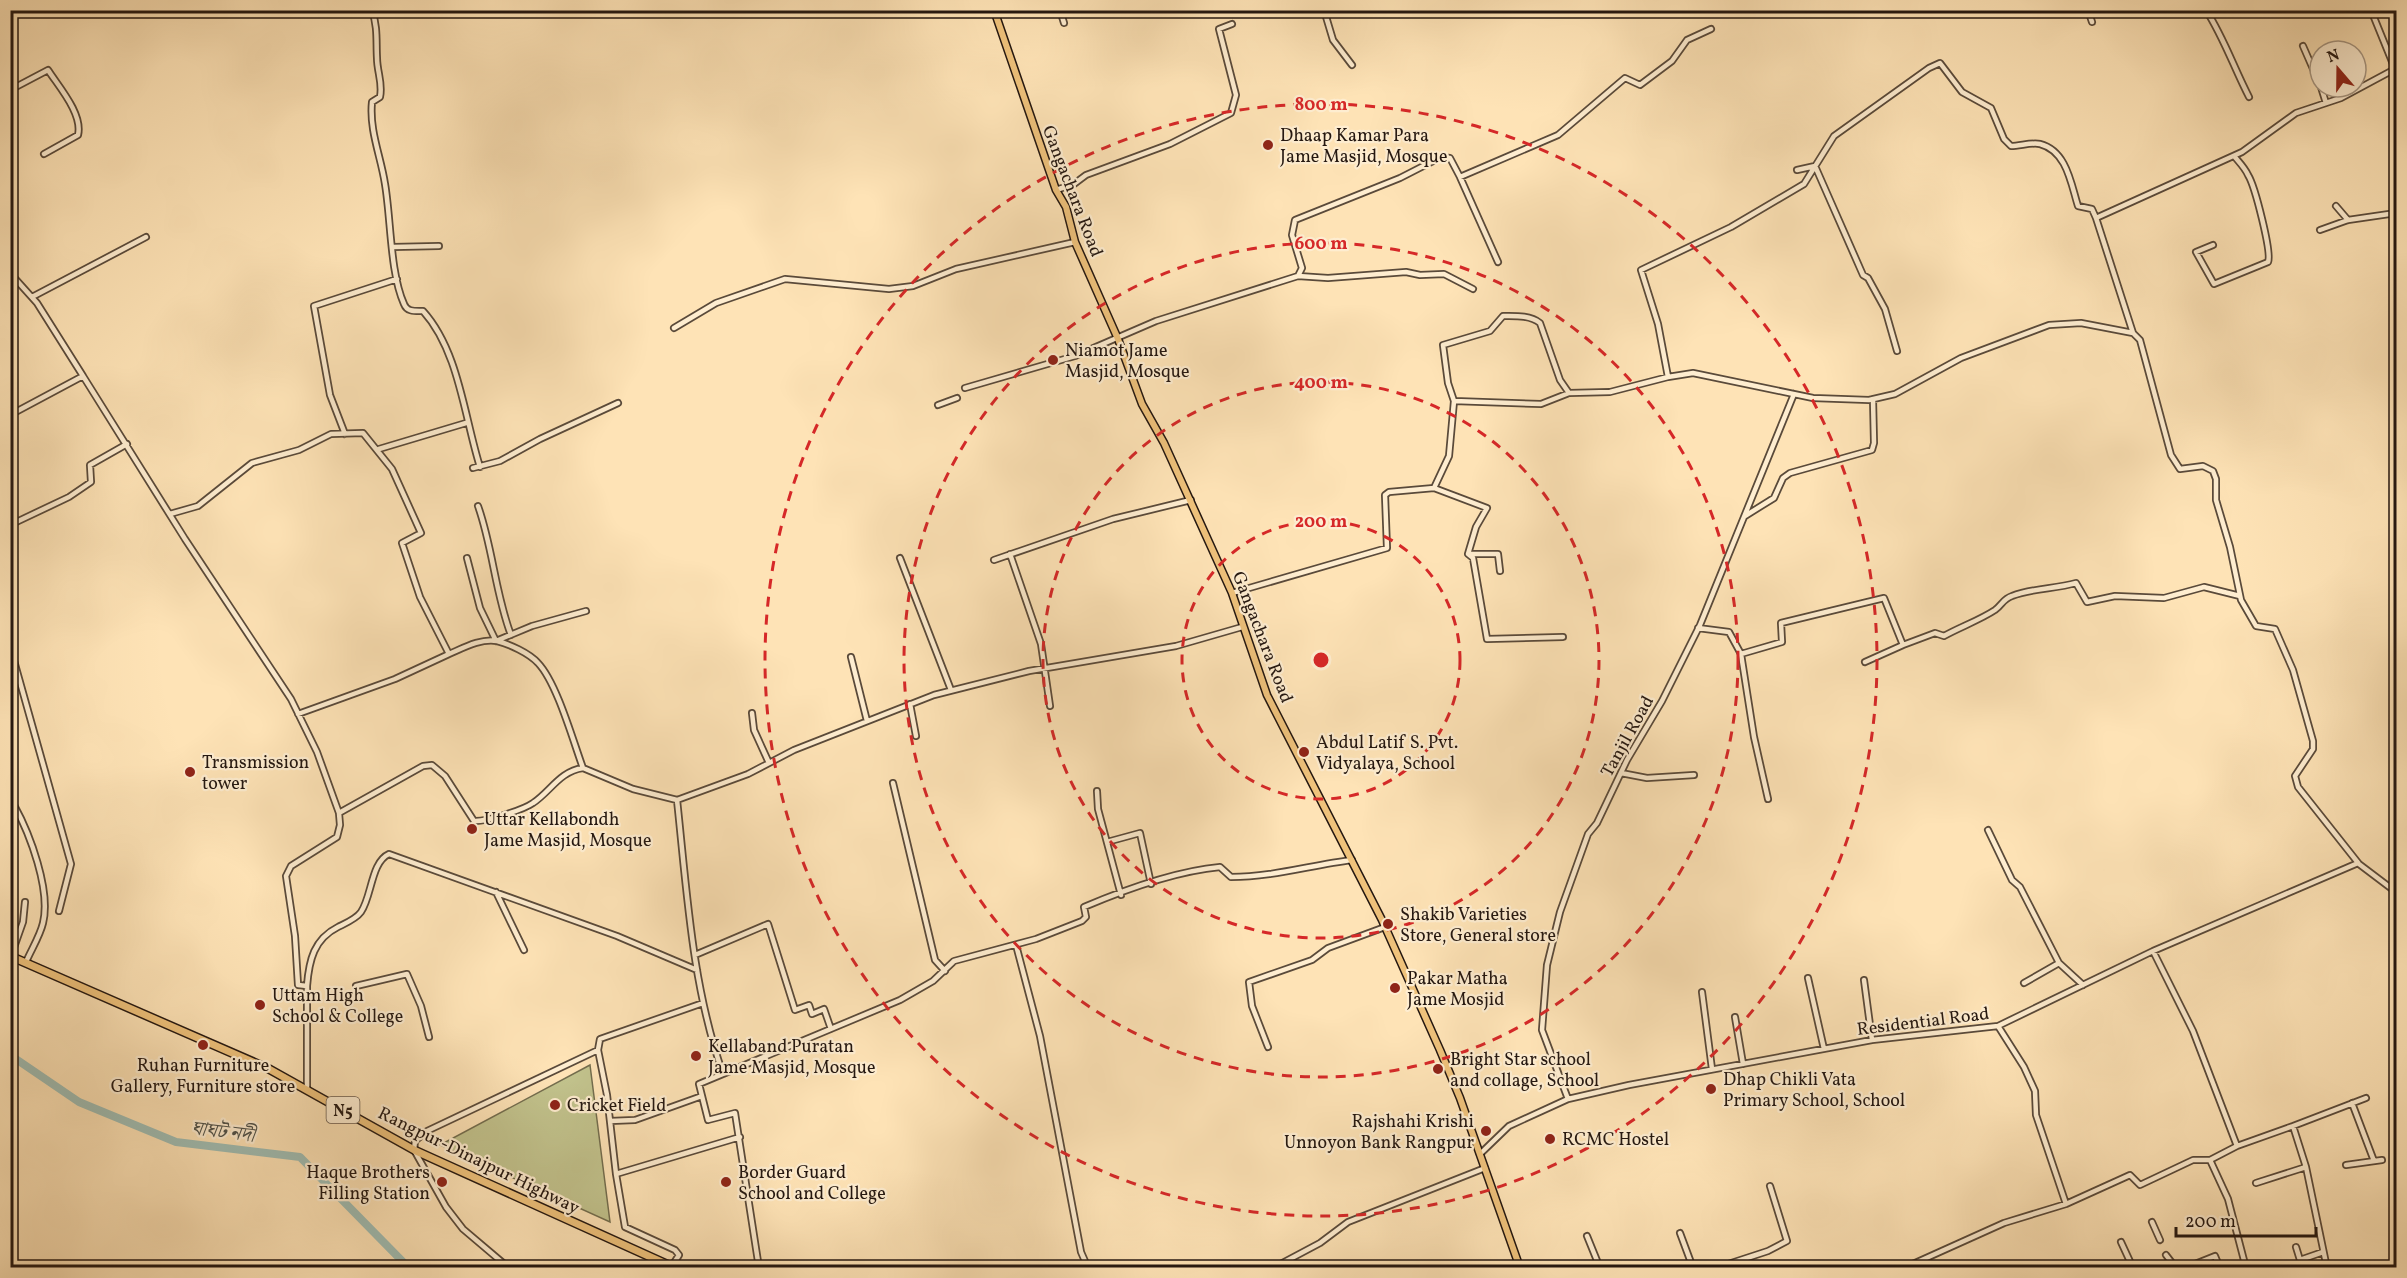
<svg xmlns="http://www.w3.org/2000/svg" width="2407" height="1278" font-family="Vollkorn,'Noto Serif Bengali',serif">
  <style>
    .green { fill: #c2c38d; stroke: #736d4e; stroke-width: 1.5 }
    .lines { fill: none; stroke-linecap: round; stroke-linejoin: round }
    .river { stroke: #a0bdb3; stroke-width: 8 }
    .minor-casing { stroke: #5a4a3a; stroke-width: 8 }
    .major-casing { stroke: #241710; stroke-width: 9 }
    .highway-casing { stroke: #241710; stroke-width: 10 }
    .minor { stroke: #feedd0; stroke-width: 4.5 }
    .major { stroke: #efc27b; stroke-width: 6 }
    .highway { stroke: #efc27b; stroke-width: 7 }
    .ring { fill: none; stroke: #d62828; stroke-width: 3; stroke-dasharray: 10 8 }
    .poi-dot { fill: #8f2418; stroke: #feedd0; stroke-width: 2 }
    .labels { text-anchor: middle; stroke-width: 4.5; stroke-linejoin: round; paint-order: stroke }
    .shield { fill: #feedd0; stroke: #65574a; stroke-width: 1.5 }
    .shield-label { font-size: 16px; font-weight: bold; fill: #241710 }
    .poi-label { font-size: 18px; fill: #241710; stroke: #feedd0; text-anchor: start }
    .street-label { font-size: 18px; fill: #241710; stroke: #feedd0 }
    .water-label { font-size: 20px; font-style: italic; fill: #4f5149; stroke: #feedd0 }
    .centre { fill: #d62828; stroke: #feedd0; stroke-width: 3 }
    .ring-label { font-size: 18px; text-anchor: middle; font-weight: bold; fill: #d62828; stroke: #feedd0; stroke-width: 4.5; stroke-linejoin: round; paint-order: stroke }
  </style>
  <rect width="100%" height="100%" fill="#fee3b6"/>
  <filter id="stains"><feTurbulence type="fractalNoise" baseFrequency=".00333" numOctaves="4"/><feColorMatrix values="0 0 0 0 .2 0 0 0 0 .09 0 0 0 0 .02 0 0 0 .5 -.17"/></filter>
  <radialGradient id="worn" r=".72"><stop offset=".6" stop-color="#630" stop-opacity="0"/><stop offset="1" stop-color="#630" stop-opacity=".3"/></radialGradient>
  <path class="green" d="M590,1065l20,157 -170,-77z"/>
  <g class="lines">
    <path class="river" d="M10,1055l69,47 97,40 124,15 109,111"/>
    <defs>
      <path id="minor" d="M372,10c6,18 4,31 5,48 0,14 6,25 3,39l-8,5c-3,28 9,55 13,82 6,35 5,89 19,120 3,8 11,7 19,7 36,40 41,105 57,156
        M1060,10l4,13
        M1324,10l9,30 19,25
        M2088,10l4,12
        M2206,10c18,28 28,58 43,87
        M2303,46l17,39
        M2321,87l5,16
        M10,90l38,-20c11,17 35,44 30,65l-34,19
        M1797,170l18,-4 48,109 5,3 17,31 12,42
        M1460,177l38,85
        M1056,190l18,-6 12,-9 84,-31 61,-31 5,-18 -17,-66 13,-5
        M2336,206l12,14
        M2096,218l37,115
        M2320,230l28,-10 48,-7
        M2213,245l-17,7 18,32 54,-22c4,-9 -13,-76 -20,-87 -3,-7 -9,-13 -14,-19
        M393,247l46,-1
        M10,273l27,30 46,73
        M1298,276l30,2 78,-6 14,3 24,-1 29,15
        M32,297l114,-60
        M674,328l42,-25 69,-24 104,10 24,-3 43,-17 119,-27
        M1668,377l-10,-53 -17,-54 90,-43 73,-43 30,-48 95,-68 11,-5 22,29 29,16 13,31 7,7c9,0 21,-4 29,-2 27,7 31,40 38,62l14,3 4,9 146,-66 54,-39 45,-15 54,-29 -24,-59
        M965,388l110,-32 81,-35 142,-45 4,-8 -10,-33 3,-15 105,-42 41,-21 9,1 10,19 98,-42 67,-57 15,7 32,-24 15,-21 24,-11
        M1454,401l-6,-18 -5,-38 47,-14 13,-15c12,0 27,-1 37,7l20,57 9,13
        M938,405l19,-7
        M10,415l73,-39 102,163 106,160 26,53 22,61
        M345,434l-15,-39 -16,-89 83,-27
        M379,449l87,-26
        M473,468l27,-7 40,-22 78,-36
        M1434,488l53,20 -11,19 -8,27 5,4 14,81 76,-2
        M478,506c15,42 17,87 33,129
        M170,514l28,-8 54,-43 47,-13 32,-16 32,-1 29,36 29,64 -19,10 18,54 29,57 -54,25 -97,35
        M1745,516l29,-18 9,-20 7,-5 82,-23 2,-7 -1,-44
        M10,525l59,-28 22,-15 -1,-17 37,-21
        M1010,554l31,90 9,62
        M1471,554h27l2,17
        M467,558l13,50 16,33 36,-15 54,-15
        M900,558l51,132
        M994,560l119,-41 78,-19
        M1232,593l155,-45 -2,-53 4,-3 45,-4 15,-32 5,-55 87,3 28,-11 41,-1 58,-15 25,-4 120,25 56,2 26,-6 66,-36 88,-33 32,-2 52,10 7,7 31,115 9,14 23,-3 10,5 3,8v21l14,47 11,53 15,26 19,3 18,41 20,71v8l-18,27 3,11 61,77 37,28
        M1698,628l31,4 12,22 13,83 14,62
        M1903,645l32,-12 9,3c16,-9 36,-16 51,-26 7,-5 8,-11 17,-14 21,-8 43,-7 64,-13l11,19 28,-6 49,2 40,-11 36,9
        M449,654c14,-6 32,-16 48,-13 12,3 32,12 41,22 19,20 35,78 45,105
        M1741,654l41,-12 -1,-19 103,-25 19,47 -38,17
        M851,657l16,64
        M10,658l3,-1 58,207 -12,47
        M910,704l6,32
        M752,713l2,17 15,33
        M1621,773l26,5 47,-3
        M893,783l42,177 10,11
        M1097,791l1,18 23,86
        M677,800l71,-26 46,-24 140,-55 95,-24 147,-25 66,-19
        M14,805c16,29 37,85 29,118 -3,13 -12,27 -17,39
        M1988,830l24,50 8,7 39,76 24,22
        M1107,842l33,-9 11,51
        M496,892l28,58
        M1016,945l24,91 41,216 7,16
        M2153,951l40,80 44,115 56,-20 13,41 21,101
        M695,955l73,-31 27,86 14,-5 3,9 12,-5 7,20
        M11,956l12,-34 2,-20
        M1808,978l16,71
        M1864,980l8,60
        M2024,983l35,-20
        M307,986c2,-26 7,-47 31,-59 8,-4 18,-8 23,-15 11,-16 10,-50 28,-58l228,82 80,34
        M356,986l51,-12 14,32 8,31
        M1702,992l10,77
        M1735,1017l8,47
        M1998,1026l26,41 11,24 1,24 30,89
        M1268,1047l-16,-41 -3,-24 63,-22 16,-12 57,-21
        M723,1074l177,-74 33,-19 21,-20 82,-22 46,-18 4,-4 -2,-10c40,-17 93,-36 136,-40l11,10c42,0 80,-12 121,-17
        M307,1090v-104l-9,-1 -3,-49 -9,-60 5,-10 46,-29 3,-12 -1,-12 84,-47 9,-1 13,11 29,45c11,1 49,-11 59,-18 17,-11 27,-32 50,-35l50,21 44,11c10,92 15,186 46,274l-24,10 9,36 27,-7 24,155
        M1568,1099l-26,-69 5,-65 13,-53 28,-78 9,-11 30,-63 35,-59 38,-76 94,-231
        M2352,1103l22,58
        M610,1121l25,-1 67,-24
        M2293,1126l73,-28
        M1480,1154l29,-28 59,-27 61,-14 243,-45 126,-14 155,-75 205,-88
        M2210,1160l18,39 18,69
        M2346,1165l36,-5
        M616,1174l-9,-79 -9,-45 2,-11 103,-36
        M2256,1183l50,-16
        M2152,1222l8,18
        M1680,1233l13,35
        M1587,1236l13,32
        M2121,1242l12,26
        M2296,1247l4,13 23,-8
        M2166,1255l10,13
        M672,1266l7,-11 -4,-5 -50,-23 -9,-53 124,-37
        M509,1268l-46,-39 -17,-22 -32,-57 1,-9 12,-10 171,-81
        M1273,1268l47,-25 28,-21 137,-54
        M1716,1268l52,-17 19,-10 -17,-55
        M1904,1268l100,-45 62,-19 64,-29 10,10 53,-25h17l27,-14
        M2185,1268l30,-12 5,12"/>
      <path id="major" d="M994,10l62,180 10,17 9,35 43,97 24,65 22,39 68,150 35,102 115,225 58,130 20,48 60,170"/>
      <path id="highway" d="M10,956l259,113 147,82 259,117"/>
    </defs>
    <use href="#minor" class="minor-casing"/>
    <use href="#major" class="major-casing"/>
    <use href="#highway" class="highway-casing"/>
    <use href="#minor" class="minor"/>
    <use href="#major" class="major"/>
    <use href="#highway" class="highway"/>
  </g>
  <g class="ring">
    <circle cx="1321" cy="660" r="139"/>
    <circle cx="1321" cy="660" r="278"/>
    <circle cx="1321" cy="660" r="417"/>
    <circle cx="1321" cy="660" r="556"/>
  </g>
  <g class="poi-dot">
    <circle cx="1268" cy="145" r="6"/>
    <circle cx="1053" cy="360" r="6"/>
    <circle cx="1304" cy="752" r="6"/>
    <circle cx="190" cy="772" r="6"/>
    <circle cx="472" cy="829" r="6"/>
    <circle cx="1388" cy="924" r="6"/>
    <circle cx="1395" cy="988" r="6"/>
    <circle cx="260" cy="1005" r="6"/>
    <circle cx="203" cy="1045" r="6"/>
    <circle cx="696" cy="1056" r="6"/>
    <circle cx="1438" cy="1069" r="6"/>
    <circle cx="1711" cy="1089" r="6"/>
    <circle cx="555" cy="1105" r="6"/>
    <circle cx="1486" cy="1131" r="6"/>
    <circle cx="1550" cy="1139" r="6"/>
    <circle cx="442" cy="1182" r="6"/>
    <circle cx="726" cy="1182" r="6"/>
  </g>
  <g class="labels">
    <rect class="shield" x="326.5" y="1097" width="33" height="26" rx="4.5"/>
    <g class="shield-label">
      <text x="343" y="1116">N5</text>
    </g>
    <g class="poi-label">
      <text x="1280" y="141">Dhaap Kamar Para<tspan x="1280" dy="21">Jame Masjid, Mosque</tspan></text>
      <text x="1065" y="356">Niamot Jame<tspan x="1065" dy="21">Masjid, Mosque</tspan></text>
      <text x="1316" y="748">Abdul Latif S. Pvt.<tspan x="1316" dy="21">Vidyalaya, School</tspan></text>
      <text x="202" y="768">Transmission<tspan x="202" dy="21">tower</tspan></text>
      <text x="484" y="825">Uttar Kellabondh<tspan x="484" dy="21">Jame Masjid, Mosque</tspan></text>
      <text x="1400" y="920">Shakib Varieties<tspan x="1400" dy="21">Store, General store</tspan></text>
      <text x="1407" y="984">Pakar Matha<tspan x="1407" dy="21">Jame Mosjid</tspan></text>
      <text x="272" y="1001">Uttam High<tspan x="272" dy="21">School &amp; College</tspan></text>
      <text x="708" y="1052">Kellaband Puratan<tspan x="708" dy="21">Jame Masjid, Mosque</tspan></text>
      <text x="1450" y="1065">Bright Star school<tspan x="1450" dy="21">and collage, School</tspan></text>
      <text x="203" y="1071" text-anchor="middle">Ruhan Furniture<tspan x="203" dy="21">Gallery, Furniture store</tspan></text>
      <text x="1723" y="1085">Dhap Chikli Vata<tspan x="1723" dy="21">Primary School, School</tspan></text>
      <text x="567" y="1111">Cricket Field</text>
      <text x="1474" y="1127" text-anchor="end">Rajshahi Krishi<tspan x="1474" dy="21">Unnoyon Bank Rangpur</tspan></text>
      <text x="1562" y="1145">RCMC Hostel</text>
      <text x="430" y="1178" text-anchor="end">Haque Brothers<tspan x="430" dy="21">Filling Station</tspan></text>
      <text x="738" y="1178">Border Guard<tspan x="738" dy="21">School and College</tspan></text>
    </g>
    <g class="street-label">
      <text transform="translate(1073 191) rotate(69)" y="6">Gangachara Road</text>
      <text transform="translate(1263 637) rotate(69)" y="6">Gangachara Road</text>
      <text transform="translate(1627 736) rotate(-61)" y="6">Tanjil Road</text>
      <text transform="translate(1923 1021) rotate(-7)" y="6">Residential Road</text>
      <text transform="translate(479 1160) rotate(26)" y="6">Rangpur-Dinajpur Highway</text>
    </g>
    <g class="water-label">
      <text transform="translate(223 1131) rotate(7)" y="7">ঘাঘট নদী</text>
    </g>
  </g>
  <circle cx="1321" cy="660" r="9" class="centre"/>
  <g class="ring-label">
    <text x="1321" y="110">800 m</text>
    <text x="1321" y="249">600 m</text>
    <text x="1321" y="388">400 m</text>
    <text x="1321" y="527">200 m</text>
  </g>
  <rect width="2407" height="1278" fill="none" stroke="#fee3b6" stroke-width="36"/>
  <rect x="12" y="12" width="2383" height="1254" fill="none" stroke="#241710" stroke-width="3"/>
  <rect x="18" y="18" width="2371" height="1242" fill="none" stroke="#241710" stroke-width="1.5"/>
  <g transform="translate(2338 69) rotate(340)"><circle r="28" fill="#feedd0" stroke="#a79783" stroke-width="1.5"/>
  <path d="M0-4.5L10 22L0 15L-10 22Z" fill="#8f2418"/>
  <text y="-9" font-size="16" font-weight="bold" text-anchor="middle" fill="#241710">N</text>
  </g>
  <path d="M2176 1227v9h140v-9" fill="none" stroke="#241710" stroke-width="3"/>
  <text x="2185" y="1227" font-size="18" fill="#241710" stroke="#feedd0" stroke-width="4.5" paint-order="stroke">200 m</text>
  <rect width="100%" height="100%" filter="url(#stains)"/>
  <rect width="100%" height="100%" fill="url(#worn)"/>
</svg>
